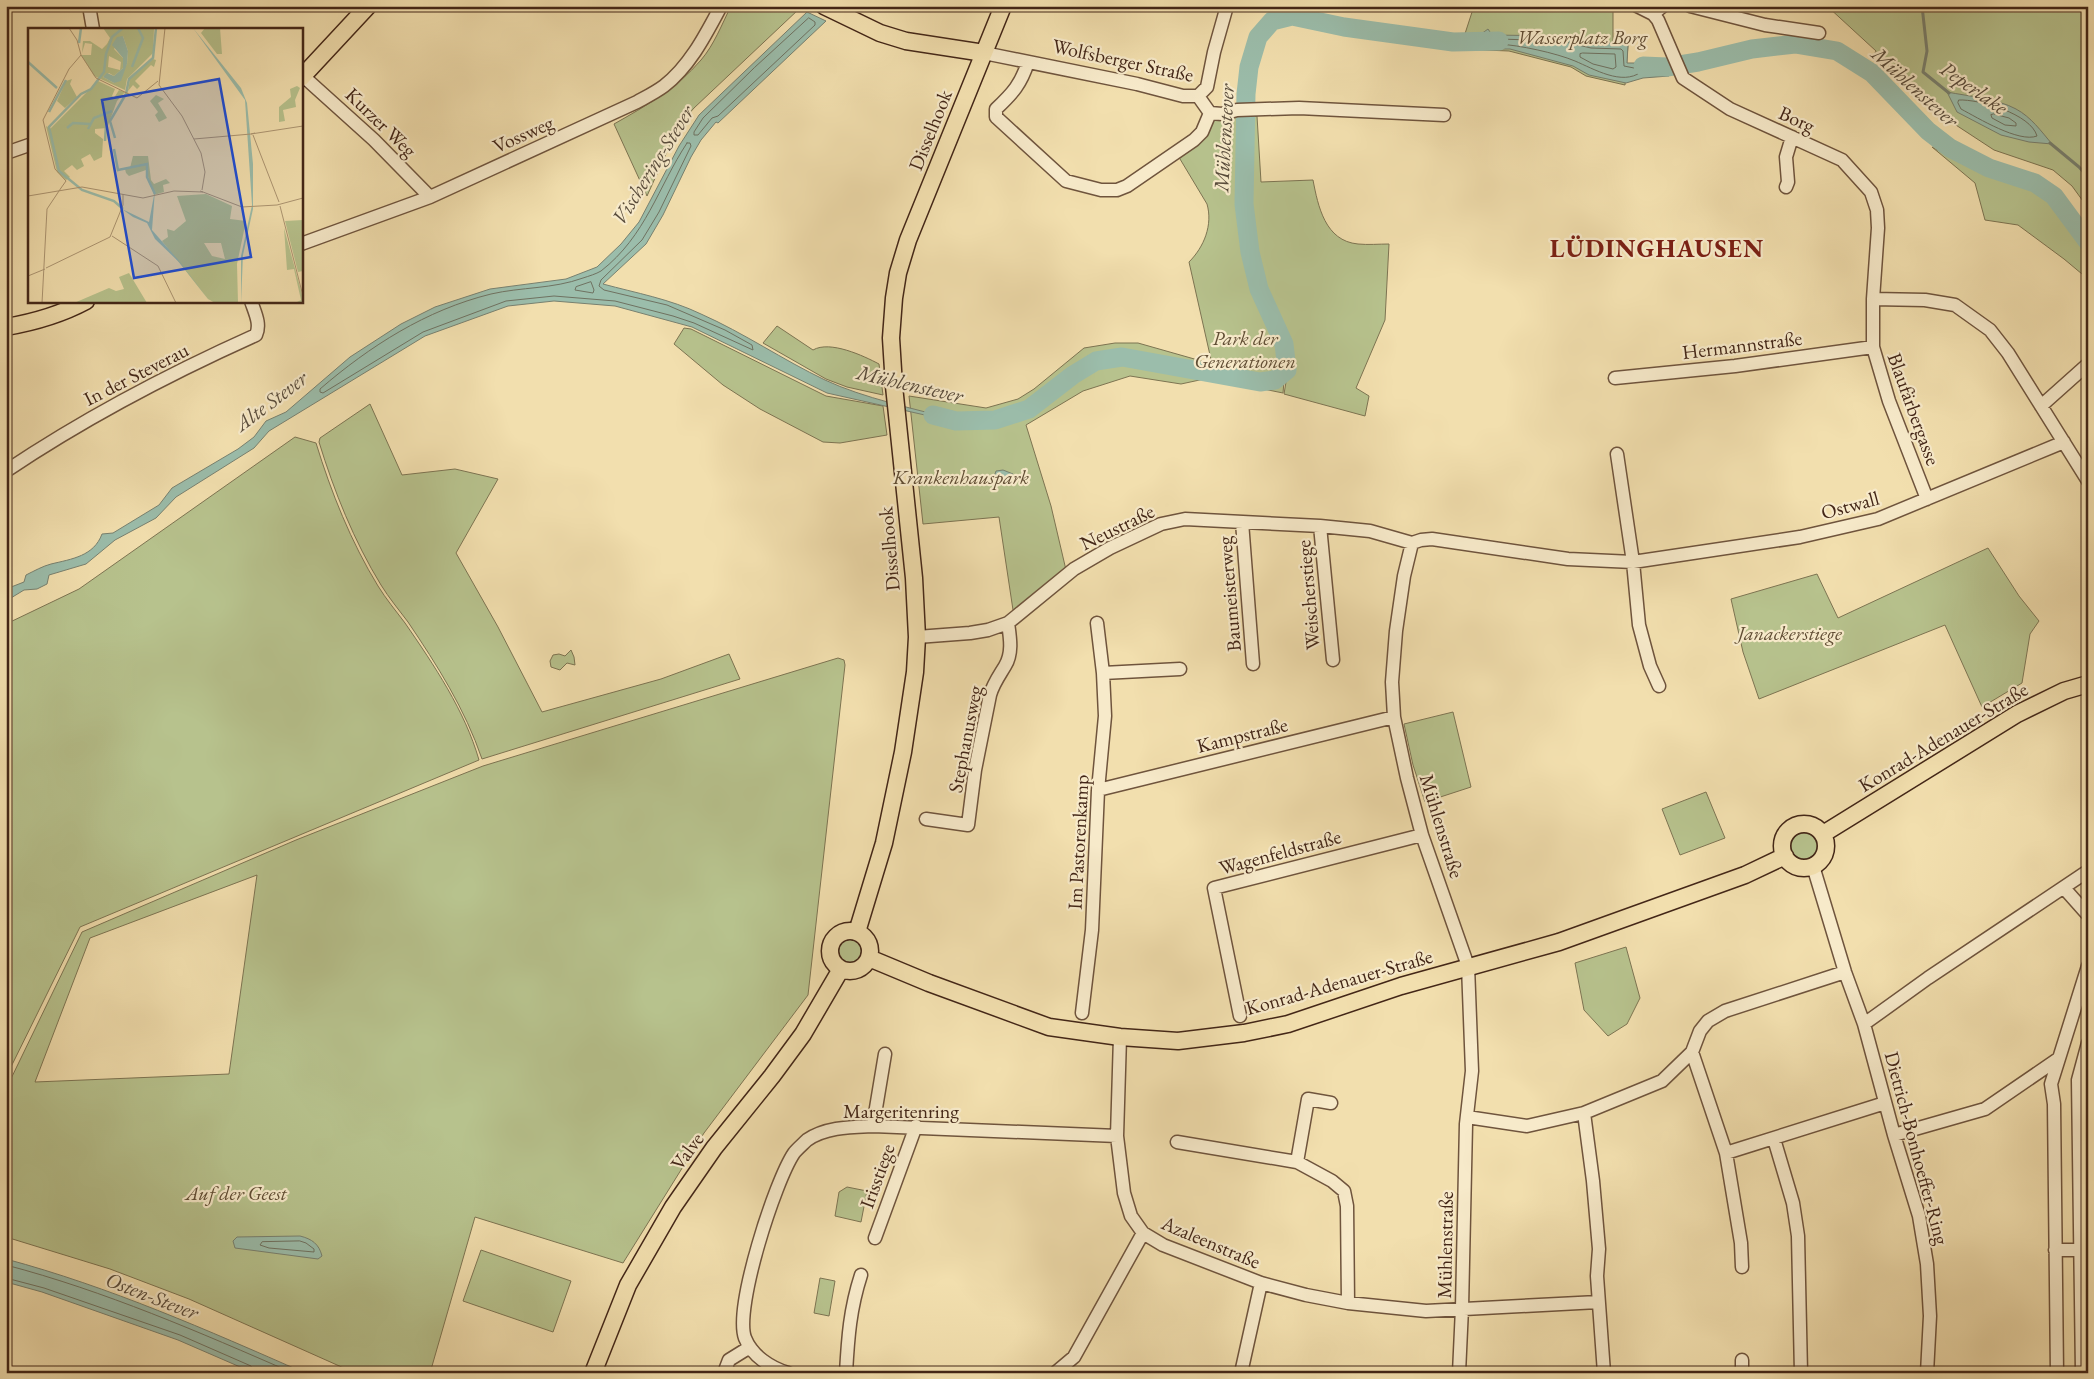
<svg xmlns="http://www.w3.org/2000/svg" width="2094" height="1379" font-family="'EB Garamond',serif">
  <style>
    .green { fill: #b7c28d; stroke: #7d7452; fill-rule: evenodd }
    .water { fill: #9bbdab; stroke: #788170 }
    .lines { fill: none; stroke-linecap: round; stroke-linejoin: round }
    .shore { stroke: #6f7261; stroke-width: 1 }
    .stream { stroke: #788170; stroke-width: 3 }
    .river { stroke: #9bbdab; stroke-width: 19 }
    .minor-casing { stroke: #6f543d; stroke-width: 15 }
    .major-casing { stroke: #432617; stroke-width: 19 }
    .minor { stroke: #f7eaca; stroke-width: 12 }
    .major { stroke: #f2dfae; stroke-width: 16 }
    .labels { text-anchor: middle; stroke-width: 4.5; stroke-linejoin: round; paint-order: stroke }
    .park-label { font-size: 20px; font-style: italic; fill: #604d34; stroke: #f7eaca }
    .street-label { font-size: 20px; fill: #432617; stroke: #f7eaca }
    .water-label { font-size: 21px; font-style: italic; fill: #594c3c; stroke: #f7eaca }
    .district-label { font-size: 25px; font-weight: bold; letter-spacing: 1px; fill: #7a1f14; stroke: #f7eaca }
    .inset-river { fill: none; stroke: #9bbdab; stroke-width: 2.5 }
    .inset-road { fill: none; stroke: #ac9572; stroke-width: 1 }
    .view { fill: #1d4ed8; fill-opacity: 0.15; stroke: #1d4ed8; stroke-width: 2.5 }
    .inset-edge { fill: none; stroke: #432617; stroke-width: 2.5 }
  </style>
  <rect width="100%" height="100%" fill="#f2dfae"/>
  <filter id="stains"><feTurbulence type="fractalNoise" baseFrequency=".004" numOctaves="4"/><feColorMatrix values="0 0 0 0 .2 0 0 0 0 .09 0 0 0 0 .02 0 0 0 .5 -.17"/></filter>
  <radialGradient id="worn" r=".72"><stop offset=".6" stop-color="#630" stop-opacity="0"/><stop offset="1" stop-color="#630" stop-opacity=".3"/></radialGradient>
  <path class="green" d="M731,6h63l5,3 -105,99 -15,17 -32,71 -33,-72c32,-18 63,-36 87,-64 13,-15 21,-36 30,-54z
    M1474,6h139v36l15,3 -3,40 -39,-9 -15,-9 -62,-16 -49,-2z
    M1827,6h261v202l-16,-22 -19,-16 -59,-20 -58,-38 -61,-59 1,-2z
    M1257,116l4,66 52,-2c5,26 12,61 45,64 10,1 21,0 31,0l-4,76 -29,68 13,8 -4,20 -81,-22 4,-24 -1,-27 -25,-55 -10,-39 -5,-46v-86z
    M1242,117l-1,87 6,48 10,40 24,52 4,26 -2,23 -74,-15 -28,6 -51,-8 -47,15 -57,34 25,81 15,64 -53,40 -14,-93 -76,7 -14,-128 77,12 32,-9 16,-10 50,-41 31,-5h23l74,21 -23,-102c15,-15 24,-37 18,-58l-30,-50 34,-34z
    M1932,147l39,21 58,18 21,15 38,54v24l-24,-20 -46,-34 -33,-5 -10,-37z
    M777,326l36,24c17,-10 51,6 66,14l4,31 -36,-8 -21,-8 -63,-36z
    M684,328l7,1 135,67 57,10 4,29 -47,8 -17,-1 -63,-33 -37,-24 -49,-41z
    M370,404l32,71 53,-6 43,10 -42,74 42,74 44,85 119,-33 68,-25 11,25 -258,80c-17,-50 -45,-94 -74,-137 -9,-12 -19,-24 -27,-37 -27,-44 -47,-94 -62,-143l1,-4z
    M295,437l21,6c15,49 35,99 62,143 8,13 18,25 27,37 29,42 60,88 74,137l-399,167 -74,150v-453l73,-35z
    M1988,548l31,48 20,25 -9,13 -8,49 -40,24 -37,-82 -186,74 -16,-47 -12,-53 86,-25 21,44z
    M571,650l3,7 1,8 -8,-2 -7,7 -9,-3 -1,-6 3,-6 6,-1 6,2z
    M838,658l6,2 1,5 -37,330 -104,138 -81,130 -148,-46 -45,156h-75l-166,-74 -79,-30 -104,-32v-148l76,-157 214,-92 187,-74zM257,875l-28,199 -194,8 55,-144z
    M1453,712l18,75 -46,15 -12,-37 -9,-41z
    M1706,792l19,46 -45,17 -18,-46z
    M1791 846a13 13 0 1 1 26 0a13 13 0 1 1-26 0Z
    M837 951a13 13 0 1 1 26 0a13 13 0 1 1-26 0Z
    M1626,947l14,51 -13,26 -19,12 -24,-26 -9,-47z
    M847,1187l20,4 -6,31 -26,-6 4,-24z
    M481,1250l90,31 -18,51 -90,-31z
    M820,1278l15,3 -6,35 -15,-3z"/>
  <path class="water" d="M807,12l19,9 -108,102 -2,-1 -15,18 -10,17 -28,58 -17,29 -43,40c33,9 67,15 98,30 43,19 82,46 124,66 38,18 91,29 131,40v2l-129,-29 -135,-66 -77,-21 -61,-5 -46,5 -83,30 -156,95 -15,17 -78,49 -20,21 -41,22 -29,24 -37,11 -2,9 -10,5 -13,1 -18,11v-12l18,-7 2,-7c8,-4 17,-9 25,-11 21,-5 43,-8 51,-30l11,-1 46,-28 13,-17 66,-39 16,-12 12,-16 20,-9 64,-55 51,-33 34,-17 55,-18 76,-10 31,-12 24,-23 18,-22 40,-76 20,-31z
    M1488,29l4,6 69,1 31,7h22l14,2 -1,18h39l5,11 -2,2 -26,2 -17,5 -37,-8 -16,-9 -63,-17h-38l2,-12h3z
    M1947,92c21,4 51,7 69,17 15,8 25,22 36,35l-23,-2 -28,-7 -44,-23z
    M1003,470l10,4 1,7c-6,6 -16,4 -20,-4l2,-6z
    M300,1236c12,3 19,8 22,20l-4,3 -83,-11 -2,-7 4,-4z
    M6,1259c104,28 201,71 299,114h-51l-76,-33 -136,-48 -36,-10z"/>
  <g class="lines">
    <path class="shore" d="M809,18l6,4v3l-97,91 -6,2 -14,17h-4v-3l9,-14 51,-50z
      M1499,39l62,2 30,7 30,1 2,2 1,15 15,3 2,3c-19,14 -47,-3 -66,-11 -19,-8 -56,-16 -77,-17l-1,-3z
      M1583,53l32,1 1,13 -3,2 -20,-5 -13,-7v-3z
      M1959,100c20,-1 72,14 78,36 -18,7 -59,-18 -76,-27l-3,-6z
      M1994,114l15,4 7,5v3l-11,-1 -13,-7 -1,-3z
      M687,143h3l1,3 -32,66 -17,28 -41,40 -2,6 5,4 63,15 58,25 27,15 1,5 -59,-27 -21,-7 -58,-15 -61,-5 -48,5 -83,31 -100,61 -3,-1v-3c50,-43 106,-79 171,-95 30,-7 62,-5 92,-16 6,-2 13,-4 18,-7 45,-35 57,-84 86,-128z
      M591,282l3,8 -1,3 -18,-3 1,-3z
      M300,1241l6,2 8,6v3l-45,-4 -9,-3 2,-3z
      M6,1265c99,26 193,67 287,108
      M6,1278l38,10 136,47 71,31 3,7"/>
    <path class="stream" d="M1922,6l5,45 -4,21 26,21
      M2050,143l29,24 9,10"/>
    <path class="river" d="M1643,66l24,1 31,-5 54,-13 43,-5 42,7 35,22 56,58 22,17 39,20 46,15 19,13 34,46
      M933,415l23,6 39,-1 34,-11 44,-34 23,-14 26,-4 138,25 15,-2 12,-10 -3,-26 -25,-55 -9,-37 -6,-48 2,-110 3,-27 9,-30 14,-16 20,-5 52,11 109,15 46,-1"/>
    <defs>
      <path id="minor" d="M89,6l4,23
        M1637,6l16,8 5,6 25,58 47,31 112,51 29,32 6,18 1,18 -5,71v48l16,54 38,98
        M1690,6l75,19 54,8
        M1653,14l10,-8
        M984,53l153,31 46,12h15
        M1028,62c-7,22 -15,31 -32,47v8l70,64 35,9h16l10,-4 67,-46 8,-8 8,-19
        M303,76l71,64 56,57
        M1198,96l12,17 12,1 15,-4 62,-2 145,7
        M1198,96l9,-9 7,-35 13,-46
        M6,153l23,-8
        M1786,187l2,-5 -2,-25 6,-20
        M301,244l129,-47 207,-95c9,-5 19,-10 27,-16 26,-20 42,-52 57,-80
        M1873,299l52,1 30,5 35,25 18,23 80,128
        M1615,378l120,-12 138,-19
        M2041,406l47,-42
        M1617,454l16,108 6,63 11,41 9,20
        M6,471c79,-53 163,-97 250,-136 5,-11 -1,-22 -5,-34
        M1242,522l11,142
        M1320,526l13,134
        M1412,543l-8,33 -8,55 -4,51 2,35 13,61 15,57 46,131 4,105 -6,53 -4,184 -3,65
        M1412,543l9,-3 11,-1 136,20 65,3 167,-25 78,-18 186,-77
        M917,637l53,-4 18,-3 20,-7 66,-54 36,-21 51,-24 24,-5 135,7 50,5 42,12
        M1103,673l77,-4
        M1098,790l296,-73
        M926,819l42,6 7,-55 15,-75c3,-11 9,-19 15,-29 8,-13 5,-29 3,-43
        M1813,866l32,106 19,52 30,111 25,81 8,48 3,52 -3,57
        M2064,888l24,27
        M1082,1013l10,-83 6,-140 7,-74 -2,-43 -6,-50
        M1240,1016l-26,-128 208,-53
        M1864,1024l64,-46 160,-107
        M1120,1037l-3,99 7,57 7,23 12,17 20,12 98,38 45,12 42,8 78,8 172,-9
        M1692,1052l34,101 159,-50
        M1467,1117l60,9 57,-13
        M873,1126l12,-72
        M1894,1135l91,-26 73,-50
        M1774,1139l19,64 5,33 3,137
        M1177,1142l120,20 35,19 12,10 3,15 1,97
        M1726,1153l15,90 1,24
        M1297,1162l11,-63 23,4
        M875,1238l41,-112
        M2055,1250h24
        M1742,1360v13
        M724,1373l5,-13 21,-13
        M788,1373c-17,-5 -36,-17 -43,-35 -11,-30 30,-157 49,-185 3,-4 9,-9 13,-13 19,-13 44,-13 66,-14l244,10
        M846,1373c2,-36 4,-64 15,-98
        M1055,1373l19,-16 69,-124
        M1241,1373l20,-90
        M1604,1373l-7,-97 2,-27 -6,-68 -9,-68 78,-32 30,-29 8,-21 8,-10 17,-10 120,-39
        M2057,1373l-3,-269 -3,-20 37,-118
        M2082,1373l-4,-293 10,-37"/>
      <path id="major" d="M824,6l56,27 26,8 78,12
        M301,78l67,-72
        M6,327c29,-5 54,-12 80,-26
        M1782 846a22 22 0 1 1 44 0a22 22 0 1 1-44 0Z
        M1823,834l194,-120 47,-23 24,-7
        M830 951a20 20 0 1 1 40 0a20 20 0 1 1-40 0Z
        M857,932l27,-89 19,-91 12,-80 2,-35 -3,-59 -20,-192 -3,-48 3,-40 4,-25 10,-33 95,-234
        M869,958l60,25 120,44 71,10 58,4 66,-8 44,-9 113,-38 158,-44 186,-67 40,-19
        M593,1373l35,-88 45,-78 41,-59 58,-72 31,-42 38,-65"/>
    </defs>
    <use href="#minor" class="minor-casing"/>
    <use href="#major" class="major-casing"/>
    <use href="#minor" class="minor"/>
    <use href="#major" class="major"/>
  </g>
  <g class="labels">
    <g class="park-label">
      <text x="1582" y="44">Wasserplatz Borg</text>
      <text x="1245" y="345">Park der<tspan x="1245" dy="23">Generationen</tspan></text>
      <text x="961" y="484">Krankenhauspark</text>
      <text x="1790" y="640">Janackerstiege</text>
      <text x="236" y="1200">Auf der Geest</text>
    </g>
    <g class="street-label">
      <text transform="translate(1123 60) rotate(12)" y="7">Wolfsberger Straße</text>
      <text transform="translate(1797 119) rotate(24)" y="7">Borg</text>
      <text transform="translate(381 122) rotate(44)" y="7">Kurzer Weg</text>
      <text transform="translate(930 130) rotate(-68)" y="7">Disselhook</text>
      <text transform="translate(523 134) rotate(-24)" y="7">Vossweg</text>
      <text transform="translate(1742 345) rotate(-7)" y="7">Hermannstraße</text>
      <text transform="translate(136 374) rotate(-27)" y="7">In der Steverau</text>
      <text transform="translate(1914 409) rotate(70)" y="7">Blaufärbergasse</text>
      <text transform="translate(1850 505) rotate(-15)" y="7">Ostwall</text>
      <text transform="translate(1117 527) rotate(-26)" y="7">Neustraße</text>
      <text transform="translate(889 549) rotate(-95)" y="7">Disselhook</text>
      <text transform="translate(1229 594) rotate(-95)" y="7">Baumeisterweg</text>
      <text transform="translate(1308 595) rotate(-95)" y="7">Weischerstiege</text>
      <text transform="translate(1242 735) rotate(-14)" y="7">Kampstraße</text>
      <text transform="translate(1943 737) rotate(-31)" y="7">Konrad-Adenauer-Straße</text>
      <text transform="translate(965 739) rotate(-79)" y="7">Stephanusweg</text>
      <text transform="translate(1442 826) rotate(73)" y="7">Mühlenstraße</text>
      <text transform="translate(1078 842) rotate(-87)" y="7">Im Pastorenkamp</text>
      <text transform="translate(1280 852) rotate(-15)" y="7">Wagenfeldstraße</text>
      <text transform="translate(1339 982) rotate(-16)" y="7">Konrad-Adenauer-Straße</text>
      <text x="901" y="1118">Margeritenring</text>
      <text transform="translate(1917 1148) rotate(75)" y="7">Dietrich-Bonhoeffer-Ring</text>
      <text transform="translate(687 1151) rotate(-54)" y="7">Valve</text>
      <text transform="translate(877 1176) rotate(-70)" y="7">Irisstiege</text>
      <text transform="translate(1211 1242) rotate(23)" y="7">Azaleenstraße</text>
      <text transform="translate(1445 1245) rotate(-89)" y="7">Mühlenstraße</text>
    </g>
    <g class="water-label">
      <text transform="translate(1915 87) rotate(42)" y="7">Mühlenstever</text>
      <text transform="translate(1974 88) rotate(35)" y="7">Peperlake</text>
      <text transform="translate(1224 138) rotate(-87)" y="7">Mühlenstever</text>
      <text transform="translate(653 165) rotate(-58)" y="7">Vischering-Stever</text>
      <text transform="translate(910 384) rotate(13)" y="7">Mühlenstever</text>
      <text transform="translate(271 401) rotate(-37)" y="7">Alte Stever</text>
      <text transform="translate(152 1296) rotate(21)" y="7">Osten-Stever</text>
    </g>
    <g class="district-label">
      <text x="1657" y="257">LÜDINGHAUSEN</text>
    </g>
  </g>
  <g transform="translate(28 28)">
    <rect width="275" height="275" fill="#f2dfae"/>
    <path d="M75,0h51l-1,25 -26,26 -2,11 -31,-14 -13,-21h10l1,-11 -7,-1 -3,10 1,-12h7l12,8 5,-5 3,-6zM95,8l5,15 -1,13 -13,19 -11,-6 6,-4 5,3 9,-8v-10l-9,-9zM81,28l12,6 -1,8 -12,-3zM177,0h15l2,26h-5l-16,-21zM125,31l3,1 -2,7 -3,-2 -16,16 5,5 -3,3 -4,-4 -5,6 2,-12zM44,51l-2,5 7,13 -12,11 -8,-7 9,-20zM70,53l17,8 -3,7 2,2 5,-8 6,2 -8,9 -10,27 -12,1v4l8,6 -1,18 -8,4 -4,-7 -9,5 3,7 -7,4 -5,-5 -8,6 6,6 -4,3 -9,-8 -11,-46 4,3zM269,58l3,2 -5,12 1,7 -13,3 2,11 -6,1v-15l12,-10 -1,-8zM128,67l8,4 -6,4 9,15 -8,4 -4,-7 3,-3 -8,-11zM105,128h15l3,24 3,4 12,-5 4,4 -7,2 1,7 -10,3 -8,-25 -17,6 -3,-3 -1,-4 5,-1zM178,166l26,12 -2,13 16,2 -9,43 1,39h-23l-7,-4 -46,-58 6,-4 -1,-8 7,2 12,-10 -9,-25zM176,215h17l4,16 -13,-3zM275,192v51l-5,1 -13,-51zM256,200l19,70v4h-6l4,-2 -7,-31 -7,1zM101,245l18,30h-73l35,-15 7,3 8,-2 -5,-12z" fill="#b7c28d" fill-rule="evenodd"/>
    <path d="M165,0l48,60 6,15 6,61v45l-10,46 -2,48v-47l11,-51 -7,-105zM95,8l5,15 -1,13 -6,17 -7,2 -11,-6 4,-4 7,3 9,-8v-10l-11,-13 5,-8zM127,162l-3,40 28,32 31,41 -31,-40 -25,-24 -8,-16 -14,-6 -11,-8 27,13z" fill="#9bbdab"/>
    <path class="inset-river" d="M95,0l-11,9 -6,17 -2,18 -13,17 -10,5 -32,33 10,44 23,19 32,11 9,8M51,15l2,-15M0,34l29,26M104,39l11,-29 -5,-10M21,84l17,-32M39,100l6,-5 17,1M60,101l6,-11 18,-7M87,110l-5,-17 16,-27 3,-15 24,-21 3,-30M77,113l1,-17M86,121l4,21 29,-6v13l8,17"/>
    <path class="inset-road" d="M41,0l8,12 4,15 15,23 41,20 21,-17M137,0l-6,57 23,31 19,37 4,19 -3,18M227,105l-4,1 52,-8M225,107l26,67M166,111l57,-5M33,160l5,-7 -11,-12 -12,-49 26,-51 12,-14M175,164l39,15 35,-2M0,168l54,-9 61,11 31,-7 29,1 -3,-1M249,177l26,-7M252,178l23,90M84,208l46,30 18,37M18,240l64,-31 13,-32v-11M0,248l17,-7M14,275l5,-94 14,-21"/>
    <path class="view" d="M191,51l32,178 -117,21 -32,-178z"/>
    <rect width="275" height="275" class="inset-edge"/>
  </g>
  <rect width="2094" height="1379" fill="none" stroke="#f2dfae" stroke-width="25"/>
  <rect x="8" y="8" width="2079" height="1364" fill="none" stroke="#432617" stroke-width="2.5"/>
  <rect x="12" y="12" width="2069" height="1354" fill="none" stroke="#432617"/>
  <rect width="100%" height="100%" filter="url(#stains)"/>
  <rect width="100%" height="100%" fill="url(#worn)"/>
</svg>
